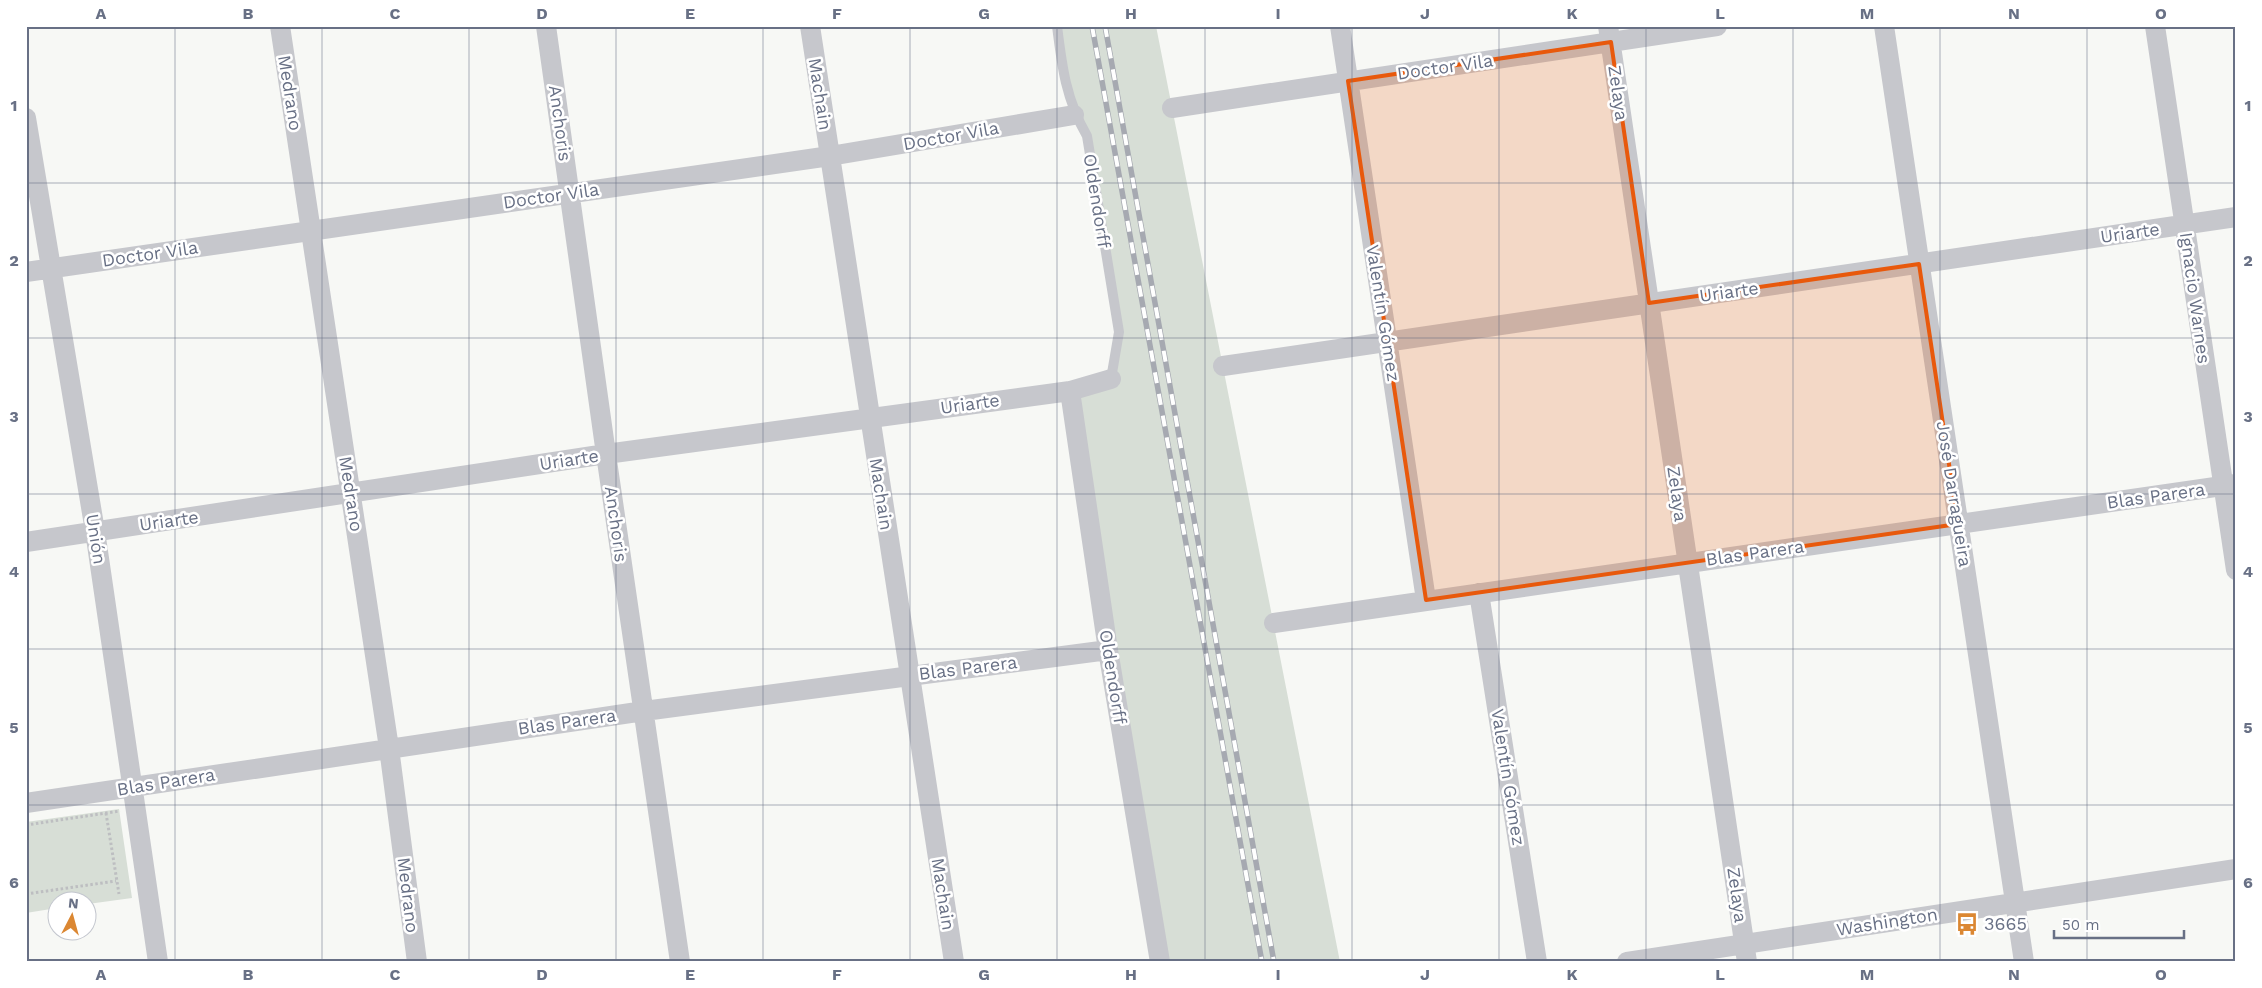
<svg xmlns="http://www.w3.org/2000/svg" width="2262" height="988" font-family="'Work Sans',sans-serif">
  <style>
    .green { fill: #d7ded6 }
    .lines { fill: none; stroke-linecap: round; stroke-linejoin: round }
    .path { stroke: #bdbec1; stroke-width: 3; stroke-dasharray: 2.5 2.5; stroke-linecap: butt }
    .service { stroke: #c6c7cc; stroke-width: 10 }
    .minor { stroke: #c6c7cc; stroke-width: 20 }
    .rail-casing { stroke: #a6a9b1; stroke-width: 5.5 }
    .rail { stroke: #fff; stroke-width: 4; stroke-dasharray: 11; stroke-linecap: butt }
    .marked { fill: #e8590c; fill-opacity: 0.2; stroke: #e8590c; stroke-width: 4; stroke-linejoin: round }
    .grid { fill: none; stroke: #687085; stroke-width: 1; stroke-opacity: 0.55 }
    .labels { text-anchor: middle; stroke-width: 5; stroke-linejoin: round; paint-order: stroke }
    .street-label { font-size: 18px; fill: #687085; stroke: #fff }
    .poi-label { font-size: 18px; fill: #687085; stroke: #fff; text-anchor: start }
    .neatline { fill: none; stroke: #687085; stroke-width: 2 }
    .grid-label { font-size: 16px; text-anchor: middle; font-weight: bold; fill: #687085 }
  </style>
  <rect width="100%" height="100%" fill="#f7f8f5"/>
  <path class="green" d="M1057,26h99l184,936h-180l-90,-571 41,-12 8,-47 -32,-196 -13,-21z
    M119,809l13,89 -44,6v-4h-30l-1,8 -31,5v-91z"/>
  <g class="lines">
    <path class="path" d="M106,813l13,81
      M26,825l94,-14
      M26,894l90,-13"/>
    <path class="service" d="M1057,26c5,41 9,74 30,110l32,196 -8,47"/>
    <path class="minor" d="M280,26l109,722 28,214
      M546,26l60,428 74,508
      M810,26l144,936
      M1340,26l86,574
      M1608,26l139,936
      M1884,26l140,936
      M2155,26l81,544
      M1172,108l545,-82
      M26,118l69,413 63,431
      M26,272l804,-116 244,-41
      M1223,366l1013,-149
      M1070,391l38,259 52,312
      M26,542l580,-88 464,-63 41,-12
      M1479,593l58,369
      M1274,623l962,-139
      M26,803l618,-92 464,-61
      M1627,962l609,-93"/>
    <defs>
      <path id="rail" d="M1092,26l170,936
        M1105,26l169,936"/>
    </defs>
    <use href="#rail" class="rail-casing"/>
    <use href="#rail" class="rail"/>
  </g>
  <path class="marked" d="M1611,42l38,261 270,-39 39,260 -532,76 -78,-519z"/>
  <path class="grid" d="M175,26v936M322,26v936M469,26v936M616,26v936M763,26v936M910,26v936M1057,26v936M1205,26v936M1352,26v936M1499,26v936M1646,26v936M1793,26v936M1940,26v936M2087,26v936M26,183h2210M26,338h2210M26,494h2210M26,649h2210M26,805h2210"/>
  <defs>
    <symbol id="bus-bare" viewBox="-9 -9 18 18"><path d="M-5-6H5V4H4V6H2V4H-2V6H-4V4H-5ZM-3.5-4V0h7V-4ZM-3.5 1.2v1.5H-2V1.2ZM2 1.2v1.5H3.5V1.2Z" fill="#db8732" stroke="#fff" stroke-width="2.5" paint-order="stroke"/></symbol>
  </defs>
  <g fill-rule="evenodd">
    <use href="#bus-bare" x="1951" y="908" width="32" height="32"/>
  </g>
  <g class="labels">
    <g class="street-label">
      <text transform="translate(1445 67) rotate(-8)" y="6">Doctor Vila</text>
      <text transform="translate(290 93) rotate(81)" y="6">Medrano</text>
      <text transform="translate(1618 93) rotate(82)" y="6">Zelaya</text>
      <text transform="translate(820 94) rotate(81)" y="6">Machain</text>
      <text transform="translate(560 123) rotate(82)" y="6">Anchoris</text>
      <text transform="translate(951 136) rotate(-10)" y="6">Doctor Vila</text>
      <text transform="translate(551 196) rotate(-8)" y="6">Doctor Vila</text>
      <text transform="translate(1097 201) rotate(81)" y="6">Oldendorff</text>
      <text transform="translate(2130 233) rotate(-8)" y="6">Uriarte</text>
      <text transform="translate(150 254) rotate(-8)" y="6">Doctor Vila</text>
      <text transform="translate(1729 292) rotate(-8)" y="6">Uriarte</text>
      <text transform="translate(2195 298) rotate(82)" y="6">Ignacio Warnes</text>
      <text transform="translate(1383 313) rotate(81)" y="6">Valentín Gómez</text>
      <text transform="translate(970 404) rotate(-8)" y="6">Uriarte</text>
      <text transform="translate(569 460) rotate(-9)" y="6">Uriarte</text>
      <text transform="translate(351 494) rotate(81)" y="6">Medrano</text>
      <text transform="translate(881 494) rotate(81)" y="6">Machain</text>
      <text transform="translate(1677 494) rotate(82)" y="6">Zelaya</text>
      <text transform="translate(1954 494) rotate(81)" y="6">José Darragueira</text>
      <text transform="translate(2156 496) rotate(-8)" y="6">Blas Parera</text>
      <text transform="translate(169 521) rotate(-8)" y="6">Uriarte</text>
      <text transform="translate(616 524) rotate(82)" y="6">Anchoris</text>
      <text transform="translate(96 539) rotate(81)" y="6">Unión</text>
      <text transform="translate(1755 553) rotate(-8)" y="6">Blas Parera</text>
      <text transform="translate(968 668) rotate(-7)" y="6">Blas Parera</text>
      <text transform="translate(1113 677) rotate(81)" y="6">Oldendorff</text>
      <text transform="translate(567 722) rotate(-8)" y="6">Blas Parera</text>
      <text transform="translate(1508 777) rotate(81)" y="6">Valentín Gómez</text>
      <text transform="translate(166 782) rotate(-9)" y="6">Blas Parera</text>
      <text transform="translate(943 894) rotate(81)" y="6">Machain</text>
      <text transform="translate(408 895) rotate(83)" y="6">Medrano</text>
      <text transform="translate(1737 895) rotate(82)" y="6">Zelaya</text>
      <text transform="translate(1887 922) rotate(-9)" y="6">Washington</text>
    </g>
    <g class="poi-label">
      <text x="1984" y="930">3665</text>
    </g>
  </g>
  <rect width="2262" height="988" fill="none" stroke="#ffffff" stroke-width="55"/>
  <g transform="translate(72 916) rotate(6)"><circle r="24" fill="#ffffff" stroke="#c3c6ce"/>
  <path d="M0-4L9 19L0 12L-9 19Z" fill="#db8732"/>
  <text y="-8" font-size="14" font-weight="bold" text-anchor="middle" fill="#687085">N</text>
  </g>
  <path d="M2054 930v8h130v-8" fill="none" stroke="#687085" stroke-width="2.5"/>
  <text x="2062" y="930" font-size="15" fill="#687085" stroke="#ffffff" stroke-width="4" paint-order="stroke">50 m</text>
  <rect x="28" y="28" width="2206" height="932" class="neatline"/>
  <g class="grid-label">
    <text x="101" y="19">A</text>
    <text x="248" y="19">B</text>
    <text x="395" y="19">C</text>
    <text x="542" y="19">D</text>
    <text x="690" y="19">E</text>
    <text x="837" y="19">F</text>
    <text x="984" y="19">G</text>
    <text x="1131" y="19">H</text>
    <text x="1278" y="19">I</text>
    <text x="1425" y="19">J</text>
    <text x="1572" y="19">K</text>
    <text x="1720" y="19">L</text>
    <text x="1867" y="19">M</text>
    <text x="2014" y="19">N</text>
    <text x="2161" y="19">O</text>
    <text x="14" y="111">1</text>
    <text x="2248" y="111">1</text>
    <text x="14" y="266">2</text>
    <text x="2248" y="266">2</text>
    <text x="14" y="422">3</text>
    <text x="2248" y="422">3</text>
    <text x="14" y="577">4</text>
    <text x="2248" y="577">4</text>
    <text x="14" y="733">5</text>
    <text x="2248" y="733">5</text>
    <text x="14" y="888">6</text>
    <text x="2248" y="888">6</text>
    <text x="101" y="980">A</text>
    <text x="248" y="980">B</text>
    <text x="395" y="980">C</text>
    <text x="542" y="980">D</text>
    <text x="690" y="980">E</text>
    <text x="837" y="980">F</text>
    <text x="984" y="980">G</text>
    <text x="1131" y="980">H</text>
    <text x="1278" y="980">I</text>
    <text x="1425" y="980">J</text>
    <text x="1572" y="980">K</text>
    <text x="1720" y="980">L</text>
    <text x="1867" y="980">M</text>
    <text x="2014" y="980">N</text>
    <text x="2161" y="980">O</text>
  </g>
</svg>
